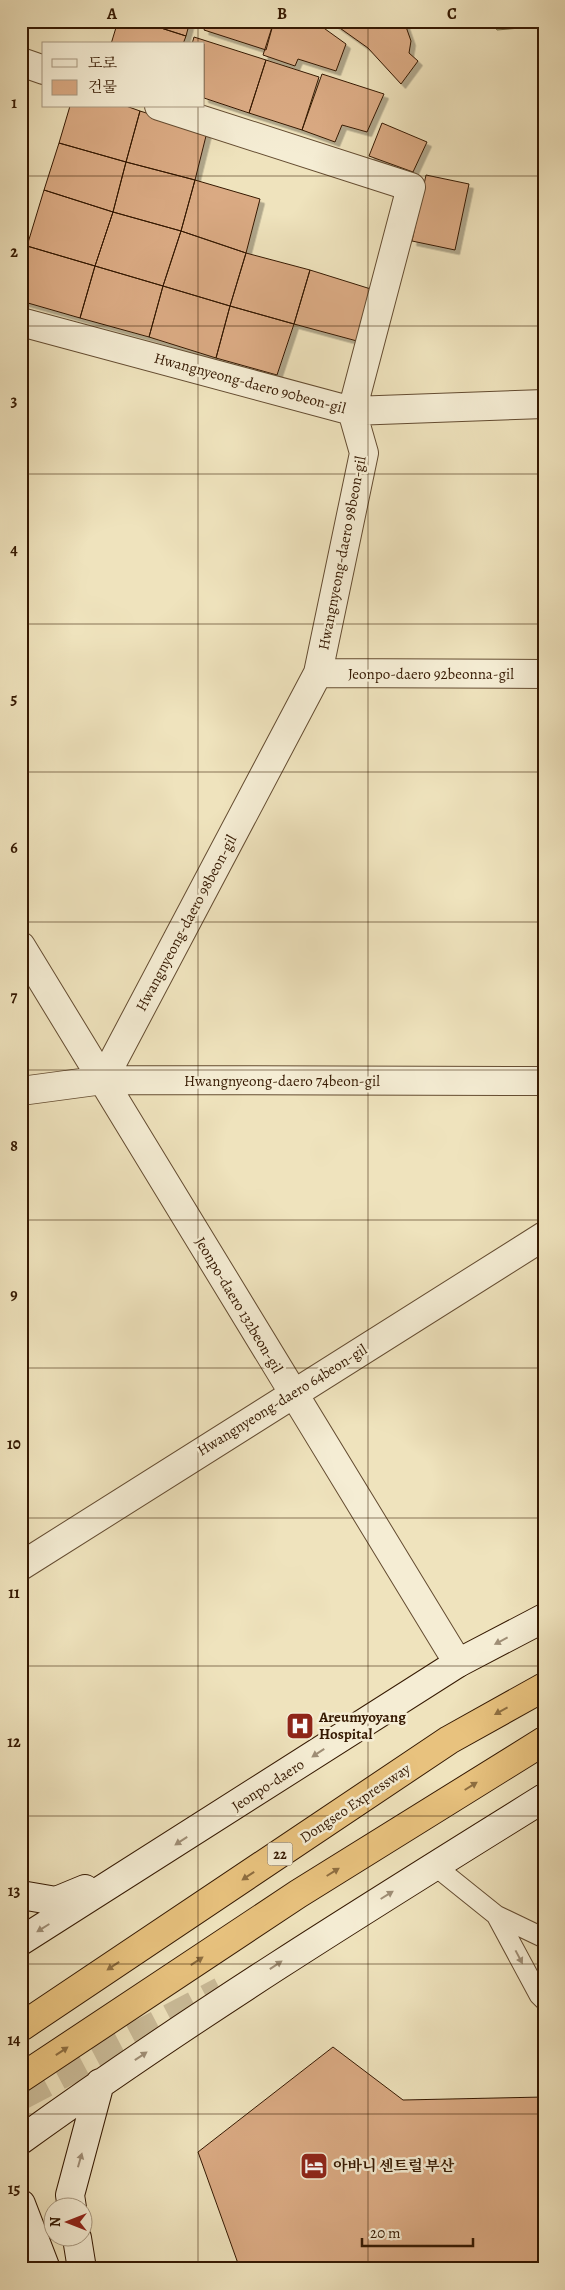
<svg xmlns="http://www.w3.org/2000/svg" width="565" height="2290" font-family="Alegreya,'Noto Serif KR',serif">
  <style>
    .park { fill: url(#park-crowns); stroke: #776e4a }
    .building { fill: #daaa83; stroke: #351902; filter: url(#shadow) }
    .lines { fill: none; stroke-linecap: round; stroke-linejoin: round }
    .secondary-tunnel { stroke: #cabb98; stroke-width: 28; stroke-dasharray: 28 14; stroke-linecap: butt }
    .service-casing { stroke: #644c31; stroke-width: 21 }
    .minor-casing { stroke: #644c31; stroke-width: 30 }
    .secondary-casing { stroke: #351902; stroke-width: 30 }
    .trunk-casing { stroke: #351902; stroke-width: 30 }
    .service { stroke: #f5edd4; stroke-width: 19 }
    .minor { stroke: #f5edd4; stroke-width: 28 }
    .secondary { stroke: #f5edd4; stroke-width: 28 }
    .trunk { stroke: #e8c27e; stroke-width: 28 }
    .trunk-bridge-casing { stroke: #351902; stroke-width: 30; stroke-linecap: butt }
    .trunk-bridge { stroke: #e8c27e; stroke-width: 28 }
    .oneway { fill: #9f8e76 }
    .oneway2 { fill: #8e6e40 }
    .grid { fill: none; stroke: #351902; stroke-width: 1; stroke-opacity: 0.55 }
    .labels { text-anchor: middle; stroke-width: 5; stroke-linejoin: round; paint-order: stroke }
    .shield { fill: #f5edd4; stroke: #6f5941; stroke-width: 1 }
    .shield-label { font-size: 14px; font-weight: bold; fill: #351902 }
    .street-label { font-size: 15px; fill: #351902; stroke: #f5edd4 }
    .poi-label { font-size: 15px; font-weight: bold; fill: #351902; stroke: #f5edd4; text-anchor: start }
    .neatline { fill: none; stroke: #351902; stroke-width: 2 }
    .grid-label { font-size: 16px; text-anchor: middle; font-weight: bold; fill: #351902 }
  </style>
  <defs>
    <pattern id="park-crowns" width="20" height="18" patternUnits="userSpaceOnUse" patternTransform="scale(1.25)"><rect width="20" height="18" fill="#b9c491"/><path d="M2 6a3 3 0 1 1 6 0M12 15a3 3 0 1 1 6 0" fill="none" stroke="#a0a87b"/></pattern>
    <filter id="shadow"><feDropShadow dx="4.5" dy="4.5" stdDeviation="0" flood-color="#0004"/></filter>
  </defs>
  <rect width="100%" height="100%" fill="#efe3bd"/>
  <filter id="stains"><feTurbulence type="fractalNoise" baseFrequency=".004" numOctaves="4"/><feColorMatrix values="0 0 0 0 .2 0 0 0 0 .09 0 0 0 0 .02 0 0 0 .5 -.17"/></filter>
  <radialGradient id="worn" r=".72"><stop offset=".6" stop-color="#630" stop-opacity="0"/><stop offset="1" stop-color="#630" stop-opacity=".3"/></radialGradient>
  <path class="park" d="M491,21h53v5l-47,4z"/>
  <path class="building" d="M118,21h21l47,15 -3,8h-72z
    M139,21h51l-4,15z
    M207,21h67l-8,29 -62,-20z
    M274,21h40l32,23 -10,27 -38,-12 -3,7 -32,-11z
    M330,21h74l7,20 -2,12 9,8 -17,23 -33,-36z
    M194,37l72,23 -17,53 -45,-15v-54h-12z
    M266,60l53,17 -17,53 -53,-17z
    M322,74l62,20 -17,38 -25,-7 -7,17 -33,-12z
    M70,106h56l14,5 -14,51 -67,-19z
    M140,111l67,21 -12,48 -69,-18z
    M382,123l45,19 -14,30 -44,-16z
    M59,143l67,19 -13,50 -69,-22z
    M126,162l69,18 -14,51 -68,-19z
    M426,175l43,9 -14,66 -43,-9z
    M195,180l65,19 -14,54 -65,-22z
    M44,190l69,22 -18,54 -68,-20z
    M113,212l68,19 -18,55 -68,-20z
    M181,231l65,22 -16,53 -67,-20z
    M27,246l68,20 -15,52 -59,-17v-34z
    M246,253l64,17 -16,54 -64,-18z
    M95,266l68,20 -14,51 -69,-19z
    M310,270l64,20 -17,51 -63,-17z
    M163,286l67,20 -14,52 -67,-21z
    M230,306l64,18 -17,51 -61,-17z
    M333,2047l70,53 141,-3v172h-304l-42,-117z"/>
  <g class="lines">
    <path class="secondary-tunnel" d="M21,2096l200,-105"/>
    <defs>
      <path id="service" d="M435,1866l61,49 48,23
        M496,1915l43,80 5,5"/>
      <path id="minor" d="M21,62l23,8
        M21,322l331,89 192,-7
        M318,673l226,1
        M21,946l437,717
        M103,1080l215,-407 46,-220 -12,-42 59,-224 -252,-81
        M21,1091l82,-11 441,1
        M21,1566l523,-330"/>
      <path id="secondary" d="M21,1895l35,6 29,-12
        M21,1941l437,-278 86,-45
        M21,2140c169,-122 346,-232 523,-342
        M21,2204l25,65
        M72,2208l-2,-13 30,-112
        M77,2238l5,31"/>
      <path id="trunk" d="M21,2078l277,-184 246,-153"/>
    </defs>
    <use href="#service" class="service-casing"/>
    <use href="#minor" class="minor-casing"/>
    <use href="#secondary" class="secondary-casing"/>
    <use href="#trunk" class="trunk-casing"/>
    <use href="#service" class="service"/>
    <use href="#minor" class="minor"/>
    <use href="#secondary" class="secondary"/>
    <use href="#trunk" class="trunk"/>
    <defs>
      <path id="trunk-bridge" d="M21,2027l428,-287 95,-53"/>
    </defs>
    <use href="#trunk-bridge" class="trunk-bridge-casing"/>
    <use href="#trunk-bridge" class="trunk-bridge"/>
  </g>
  <defs><path id="oneway-solid" d="M-6-.8H1V-3.2L6.5 0L1 3.2V.8H-6Z" transform="scale(1.25)"/></defs>
  <g class="oneway">
    <use href="#oneway-solid" transform="translate(501 1641) rotate(152)"/>
    <use href="#oneway-solid" transform="translate(318 1753) rotate(147)"/>
    <use href="#oneway-solid" transform="translate(181 1841) rotate(147)"/>
    <use href="#oneway-solid" transform="translate(387 1895) rotate(-32)"/>
    <use href="#oneway-solid" transform="translate(43 1928) rotate(148)"/>
    <use href="#oneway-solid" transform="translate(519 1957) rotate(62)"/>
    <use href="#oneway-solid" transform="translate(276 1965) rotate(-34)"/>
    <use href="#oneway-solid" transform="translate(141 2056) rotate(-34)"/>
    <use href="#oneway-solid" transform="translate(80 2160) rotate(-74)"/>
  </g>
  <g class="oneway2">
    <use href="#oneway-solid" transform="translate(501 1711) rotate(151)"/>
    <use href="#oneway-solid" transform="translate(471 1786) rotate(-32)"/>
    <use href="#oneway-solid" transform="translate(333 1872) rotate(-32)"/>
    <use href="#oneway-solid" transform="translate(248 1876) rotate(146)"/>
    <use href="#oneway-solid" transform="translate(197 1961) rotate(-34)"/>
    <use href="#oneway-solid" transform="translate(113 1966) rotate(146)"/>
    <use href="#oneway-solid" transform="translate(62 2051) rotate(-34)"/>
  </g>
  <path class="grid" d="M198,21v23M368,21v2248M198,106v2163M21,176h523M21,326h523M21,474h523M21,624h523M21,772h523M21,922h523M21,1070h523M21,1220h523M21,1368h523M21,1518h523M21,1666h523M21,1816h523M21,1964h523M21,2114h523"/>
  <defs>
    <symbol id="hospital-square" viewBox="-11 -11 22 22"><rect x="-9" y="-9" width="18" height="18" rx="4" fill="#8f2418" stroke="#f5edd4"/><path d="M-5-5h3v3.5h4V-5h3V5h-3V1.5h-4V5h-3Z" fill="#fff"/></symbol>
    <symbol id="hotel-square" viewBox="-11 -11 22 22"><rect x="-9" y="-9" width="18" height="18" rx="4" fill="#8f2418" stroke="#f5edd4"/><path d="M-6-4.5h1.5V1H6V5H4.5V3h-9V5H-6ZM-4 0a1.8 1.8 0 1 1 3.6 0ZM.5 0V-2.5h3Q6-2.5 6 0Z" fill="#fff"/></symbol>
  </defs>
  <g fill-rule="evenodd">
    <use href="#hospital-square" x="284" y="1710" width="32" height="32"/>
    <use href="#hotel-square" x="298" y="2150" width="32" height="32"/>
  </g>
  <g class="labels">
    <rect class="shield" x="267.5" y="1842.5" width="25" height="23" rx="4"/>
    <g class="shield-label">
      <text x="280" y="1859">22</text>
    </g>
    <g class="street-label">
      <text transform="translate(250 383) rotate(15)" y="5">Hwangnyeong-daero 90beon-gil</text>
      <text transform="translate(342 553) rotate(-79)" y="5">Hwangnyeong-daero 98beon-gil</text>
      <text x="431" y="679">Jeonpo-daero 92beonna-gil</text>
      <text transform="translate(186 923) rotate(-62)" y="5">Hwangnyeong-daero 98beon-gil</text>
      <text x="282" y="1086">Hwangnyeong-daero 74beon-gil</text>
      <text transform="translate(239 1305) rotate(59)" y="5">Jeonpo-daero 132beon-gil</text>
      <text transform="translate(282 1400) rotate(-32)" y="5">Hwangnyeong-daero 64beon-gil</text>
      <text transform="translate(268 1785) rotate(-33)" y="5">Jeonpo-daero</text>
      <text transform="translate(355 1803) rotate(-34)" y="5">Dongseo Expressway</text>
    </g>
    <g class="poi-label">
      <text x="319" y="1722">Areumyoyang<tspan x="319" dy="17">Hospital</tspan></text>
      <text x="333" y="2171">아바니 센트럴 부산</text>
    </g>
  </g>
  <rect width="565" height="2290" fill="none" stroke="#efe3bd" stroke-width="55"/>
  <rect x="42" y="42" width="162" height="65" fill="#f5edd4" stroke="#a89880"/>
  <rect x="52" y="59" width="25" height="8" fill="#f5edd4" stroke="#a89880"/>
  <text x="88" y="68" font-size="15" fill="#351902">도로</text>
  <rect x="52" y="80" width="25" height="15" fill="#daaa83" stroke="#a89880"/>
  <text x="88" y="92" font-size="15" fill="#351902">건물</text>
  <g transform="translate(68 2222) rotate(270)"><circle r="24" fill="#f5edd4" stroke="#a89880"/>
  <path d="M0-4L9 19L0 12L-9 19Z" fill="#8f2418"/>
  <text y="-8" font-size="14" font-weight="bold" text-anchor="middle" fill="#351902">N</text>
  </g>
  <path d="M362 2238v8h111v-8" fill="none" stroke="#351902" stroke-width="2.5"/>
  <text x="370" y="2238" font-size="15" fill="#351902" stroke="#f5edd4" stroke-width="4" paint-order="stroke">20 m</text>
  <rect x="28" y="28" width="510" height="2234" class="neatline"/>
  <g class="grid-label">
    <text x="112" y="19">A</text>
    <text x="282" y="19">B</text>
    <text x="452" y="19">C</text>
    <text x="14" y="108">1</text>
    <text x="14" y="257">2</text>
    <text x="14" y="406">3</text>
    <text x="14" y="555">4</text>
    <text x="14" y="704">5</text>
    <text x="14" y="853">6</text>
    <text x="14" y="1002">7</text>
    <text x="14" y="1151">8</text>
    <text x="14" y="1300">9</text>
    <text x="14" y="1449">10</text>
    <text x="14" y="1598">11</text>
    <text x="14" y="1747">12</text>
    <text x="14" y="1896">13</text>
    <text x="14" y="2045">14</text>
    <text x="14" y="2194">15</text>
  </g>
  <rect width="100%" height="100%" filter="url(#stains)"/>
  <rect width="100%" height="100%" fill="url(#worn)"/>
</svg>
